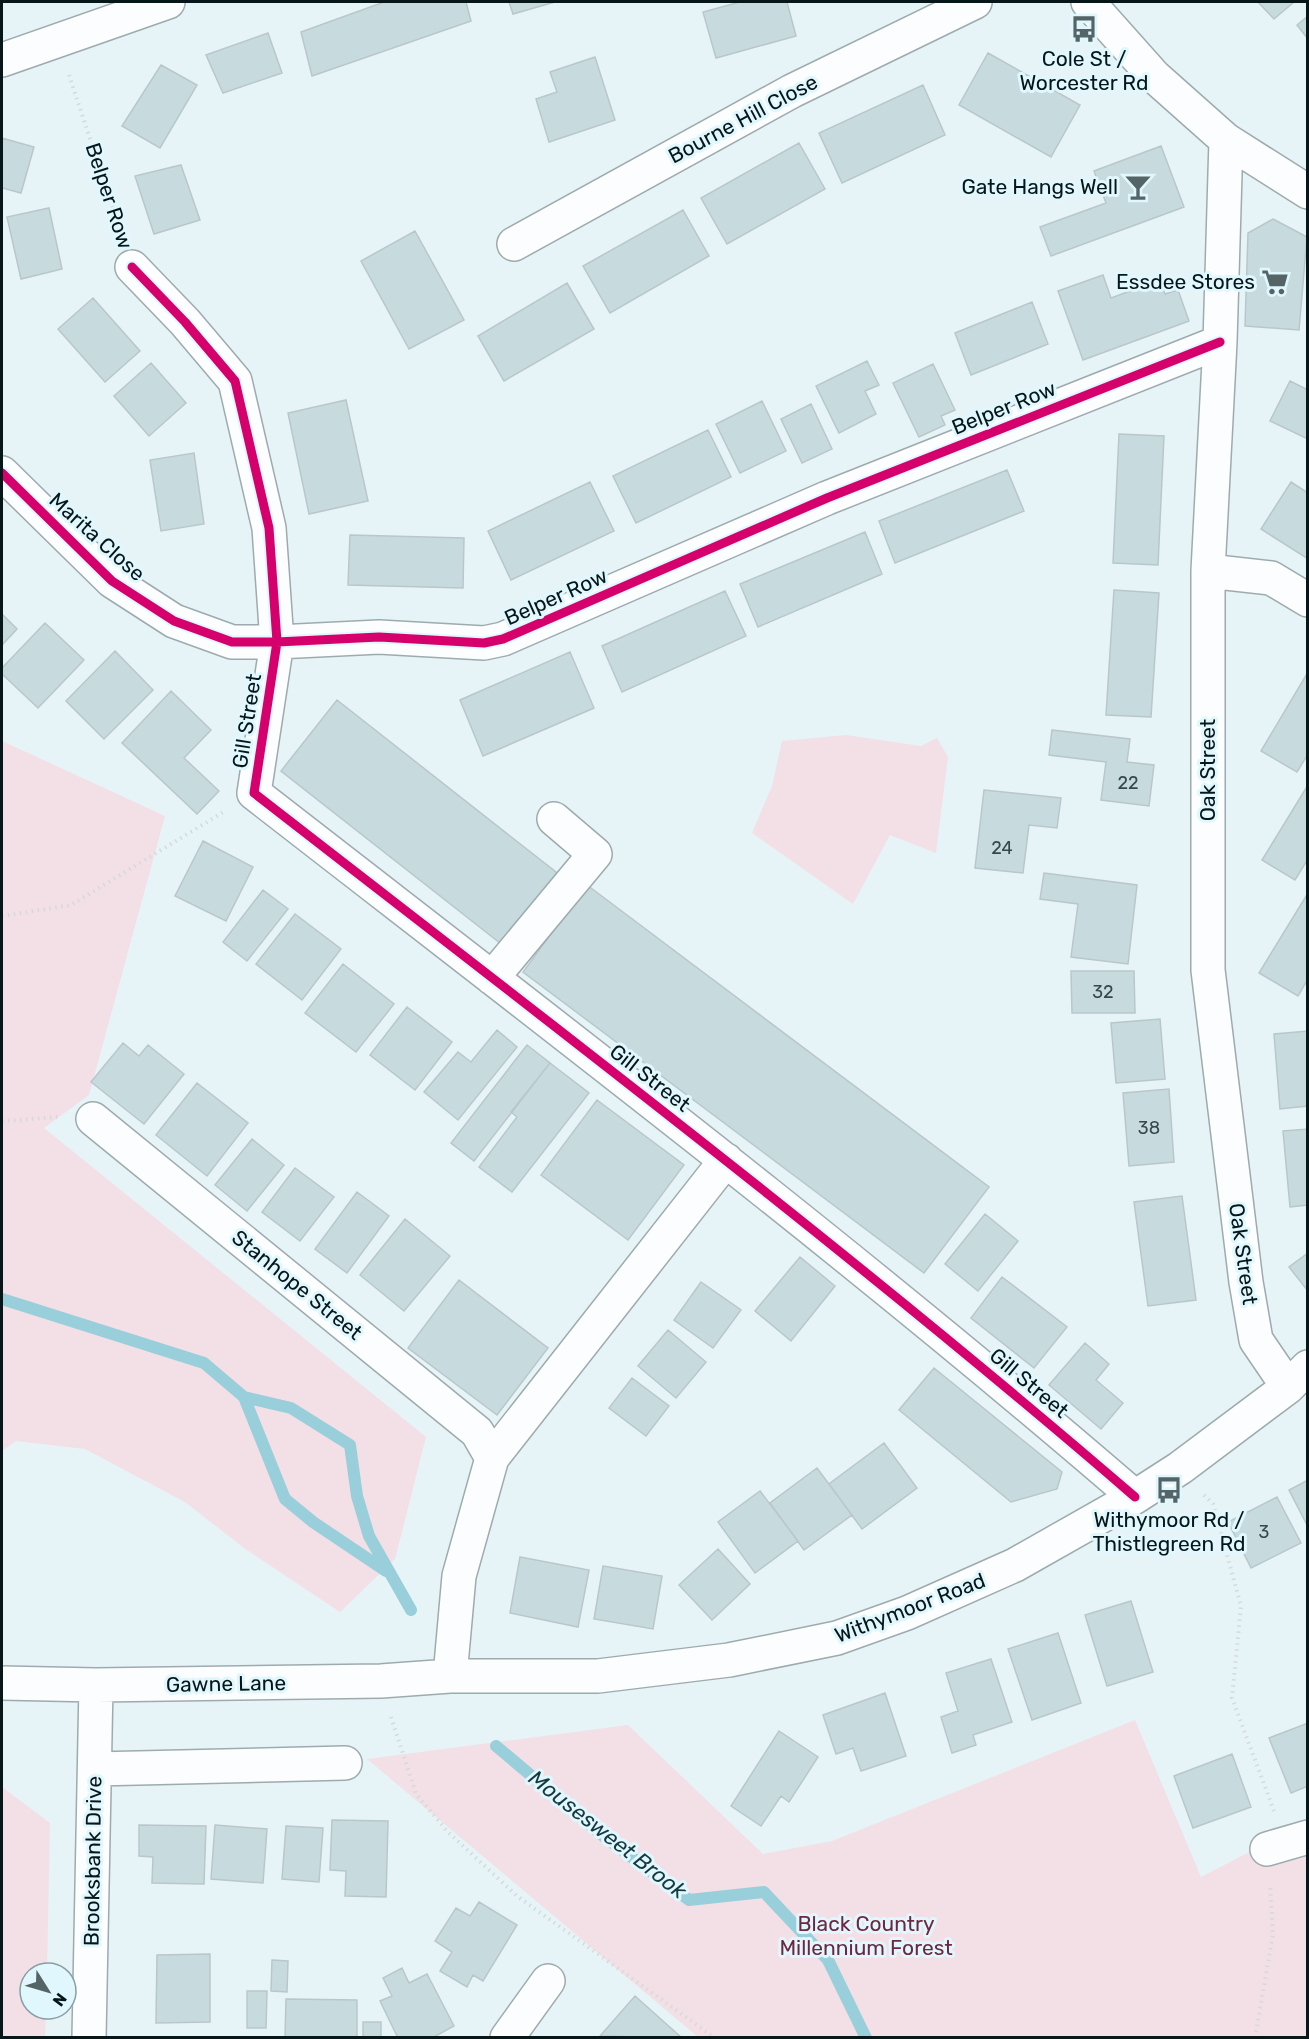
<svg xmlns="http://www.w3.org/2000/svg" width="1309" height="2039" font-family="Rubik,sans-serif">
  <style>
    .green { fill: #f3dfe6 }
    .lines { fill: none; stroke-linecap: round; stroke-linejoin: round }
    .stream { stroke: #98cfda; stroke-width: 12 }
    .building { fill: #c7dbdf; stroke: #b9c7ca; stroke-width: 1.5 }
    .minor-casing { stroke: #9eabae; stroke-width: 36 }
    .path { stroke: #d5dadb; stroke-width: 4; stroke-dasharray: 1.5 4.5; stroke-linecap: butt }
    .minor { stroke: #fbfdfe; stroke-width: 33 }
    .cycleway-casing { stroke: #e0f8fd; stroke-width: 13 }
    .cycleway { stroke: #d6006c; stroke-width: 9 }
    .labels { text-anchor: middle; stroke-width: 6; stroke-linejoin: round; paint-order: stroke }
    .number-label { font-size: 18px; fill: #37474a }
    .poi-label { font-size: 21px; fill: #071619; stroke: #e0f8fd }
    .street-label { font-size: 21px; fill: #071619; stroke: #e0f8fd }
    .park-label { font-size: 21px; fill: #6f263e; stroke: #e0f8fd }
    .water-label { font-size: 22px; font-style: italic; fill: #163940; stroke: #e0f8fd }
  </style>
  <rect width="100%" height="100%" fill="#e6f4f7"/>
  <path class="green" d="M846,735l75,11 16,-8 11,19 -12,96 -46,-18 -37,69 -101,-71 20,-47 10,-45z
    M2,741l163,75 -76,279 -45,33 382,309 -31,122 -55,53 -96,-64 -59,-46 -100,-53 -69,-8 -14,10z
    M1135,1720l66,157 104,-54 3,7 -1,207h-609l-331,-278 261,-34 135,129 69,-13z
    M2,1787l48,36 -3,150h-17v36h16l-1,28h-43z"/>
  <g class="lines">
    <path class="stream" d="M2,1299l202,64 40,34 47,11 59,37 7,51 12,40 42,74
      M244,1397l41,102 28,23 73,49
      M496,1746l106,89 87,65 75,-8 64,68 38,78"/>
  </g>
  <path class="building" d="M384,2h82l5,19 -159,55 -11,-44z
    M509,2h46l-42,12z
    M740,2h47l9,34 -80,22 -13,-46z
    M1258,2h36l-20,17z
    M1308,16v23l-11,-14z
    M268,33l14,40 -59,20 -17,-38z
    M988,53l92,52 -29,52 -92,-52z
    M595,57l20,63 -66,22 -13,-43 21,-7 -7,-20z
    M161,65l36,20 -37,63 -38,-22z
    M923,85l22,50 -103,48 -23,-50z
    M2,138l32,9 -13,46 -19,-5z
    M799,143l26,46 -98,55 -26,-46z
    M1161,146l23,61 -133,49 -11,-29 66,-24 -12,-32z
    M181,165l19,55 -46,14 -19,-58z
    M49,208l13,61 -41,10 -14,-62z
    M683,210l26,46 -99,57 -27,-47z
    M1273,219l34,18 -8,93 -54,-4 3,-93z
    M415,231l49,89 -55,29 -48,-88z
    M1103,275l8,23 49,-18 5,14 13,-4 11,31 -106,39 -25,-69z
    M567,283l27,46 -90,52 -26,-45z
    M93,298l47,53 -35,31 -47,-53z
    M1032,302l16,42 -77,31 -16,-42z
    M867,361l12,24 -14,6 11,23 -37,19 -23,-47z
    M151,363l35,40 -37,33 -35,-40z
    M933,364l22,46 -14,6 4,9 -26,12 -26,-54z
    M1290,381l18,9v49l-38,-18z
    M346,400l22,101 -59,13 -21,-101z
    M762,401l24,50 -46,22 -24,-49z
    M811,404l21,45 -30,14 -21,-44z
    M708,430l23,47 -95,46 -23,-47z
    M1119,434l45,2 -6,129 -45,-2z
    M194,453l10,71 -43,7 -11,-71z
    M1007,470l17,41 -129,52 -16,-42z
    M590,482l24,49 -103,49 -23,-49z
    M1291,482l17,11v66l-47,-30z
    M865,532l17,42 -124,53 -18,-43z
    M350,535l114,3 -1,50 -115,-3z
    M1114,590l45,3 -8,124 -45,-2z
    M725,591l21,45 -124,56 -20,-46z
    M2,614l15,15 -15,16z
    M45,623l39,37 -46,48 -36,-34v-6z
    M115,651l38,39 -49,49 -38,-38z
    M570,652l24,56 -111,48 -23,-56z
    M1308,672v82l-11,18 -36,-21z
    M171,691l40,39 -27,28 35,33 -22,23 -75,-71z
    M337,700l224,176 -56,71 -224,-176z
    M1052,730l78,9 -3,23 27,3 -5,41 -48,-6 5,-38 -57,-7z
    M1308,785v74l-13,21 -33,-20z
    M984,790l77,8 -4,30 -28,-3 -6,48 -48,-5z
    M203,841l50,26 -27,54 -51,-25z
    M1044,873l93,12 -9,79 -57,-7 7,-53 -38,-5z
    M587,885l402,302 -65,86 -401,-301z
    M263,890l25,19 -41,52 -24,-19z
    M1308,893v86l-10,17 -39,-23z
    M295,914l46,35 -39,51 -46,-36z
    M343,964l51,40 -38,48 -51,-39z
    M1071,971h63l1,42h-63z
    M407,1007l45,35 -37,48 -45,-35z
    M1160,1019l5,60 -49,4 -5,-60z
    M497,1030l20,17 -59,73 -34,-28 34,-40 13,10z
    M1308,1031v75l-28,3 -6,-75z
    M123,1043l16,13 9,-11 36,29 -40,50 -53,-42z
    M527,1045l23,18 -76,98 -23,-18z
    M550,1063l39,30 -77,99 -33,-25 38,-50 -6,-5z
    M197,1083l51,40 -41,53 -51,-41z
    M1169,1089l5,73 -45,4 -6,-73z
    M597,1100l87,65 -56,75 -87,-65z
    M1308,1129v76l-18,2 -7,-76z
    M252,1139l32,26 -37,46 -32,-26z
    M295,1168l39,29 -34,44 -38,-29z
    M357,1192l32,24 -42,57 -32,-24z
    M1182,1196l14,104 -48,6 -14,-104z
    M985,1214l33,27 -40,50 -33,-27z
    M405,1219l45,37 -46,55 -44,-36z
    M1308,1253v38l-19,-24z
    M800,1257l35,29 -44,55 -36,-30z
    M1002,1277l65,50 -33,41 -63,-50z
    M459,1280l89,68 -51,67 -89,-67z
    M701,1282l40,28 -28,38 -39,-28z
    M668,1330l38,32 -30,36 -38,-32z
    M1085,1343l24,21 -13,16 27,23 -22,26 -52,-44z
    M934,1368l128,104 -5,17 -46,13 -112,-92z
    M632,1378l37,28 -23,30 -37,-28z
    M884,1443l33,45 -55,41 -33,-45z
    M817,1468l35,47 -48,35 -34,-47z
    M1308,1480v47l-19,-37z
    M760,1491l38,50 -43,32 -37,-51z
    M1277,1497l24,46 -50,25 -23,-46z
    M718,1549l32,35 -38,36 -33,-35z
    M520,1557l69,13 -11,57 -68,-14z
    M603,1566l59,10 -9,53 -59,-10z
    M1131,1601l22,71 -46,14 -22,-71z
    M1058,1633l23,70 -49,17 -24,-71z
    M991,1659l21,63 -39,13 3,10 -24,8 -11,-36 17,-6 -12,-38z
    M885,1693l21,63 -45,15 -8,-23 -17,6 -13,-39z
    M1308,1723v63l-17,7 -22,-55z
    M779,1731l39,26 -29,45 -8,-6 -20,30 -30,-20z
    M1232,1754l19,53 -58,21 -19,-52z
    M332,1820l56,1 -2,76 -41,-1 1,-25 -16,-1z
    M139,1825l67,1 -2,58 -52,-1 1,-26 -14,-1z
    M215,1825l52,4 -4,54 -52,-4z
    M286,1826l37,2 -4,54 -37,-3z
    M479,1902l38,23 -34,56 -10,-6 -6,12 -27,-16 12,-19 -17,-11 21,-33 14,8z
    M210,1954v68l-54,1 1,-68z
    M272,1960l16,1 -1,31 -16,-1z
    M402,1968l7,15 18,-9 27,52 -22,12h-34l-18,-37 12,-5 -9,-18z
    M247,1991h20l-1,37h-19z
    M635,1996l47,42 -82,-2z
    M286,1999l71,1v38h-72z
    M363,2022h18v16h-18z"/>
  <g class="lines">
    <defs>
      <path id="minor" d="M1088,2l66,74 72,64 82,52
        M2,60l166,-58
        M1226,140l-6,202 -12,229v399l38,312 10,58 32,47
        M514,244l278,-153 183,-89
        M132,267l53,55 50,59 34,147 8,114 102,-5 105,6 19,-4 324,-141 393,-156
        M2,473l110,108 62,40 58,21h45l-23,151c297,231 596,458 881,704
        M1208,571l63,7 37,22
        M492,978l103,-124 -41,-35
        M93,1119l384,313 15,26
        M450,1676l9,-100 33,-118 234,-298
        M2,1683l94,2 285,-4 69,-5h148l131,-16 108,-22 70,-25 108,-48 120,-68 45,-29 108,-81 20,-20
        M95,1769l250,-6
        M1267,1849l41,-12
        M89,2038l7,-353
        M507,2038l41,-57"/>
    </defs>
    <use href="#minor" class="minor-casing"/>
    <path class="path" d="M69,75l52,158
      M2,916l69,-11 154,-94
      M2,1121l57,-4
      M1204,1495l9,9 28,102 -9,92 42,113
      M391,1717l25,77 32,38 69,64 198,142
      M1255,2038l18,-104 -3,-50"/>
    <use href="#minor" class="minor"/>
    <defs>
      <path id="cycleway" d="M132,267l53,55 50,59 34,147 8,114 102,-5 105,6 19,-4 324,-141 393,-156
        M2,473l110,108 62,40 58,21h45l-23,151c297,231 596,458 881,704"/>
    </defs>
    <use href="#cycleway" class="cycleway-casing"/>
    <use href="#cycleway" class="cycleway"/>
  </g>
  <defs>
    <symbol id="bus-bare" viewBox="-9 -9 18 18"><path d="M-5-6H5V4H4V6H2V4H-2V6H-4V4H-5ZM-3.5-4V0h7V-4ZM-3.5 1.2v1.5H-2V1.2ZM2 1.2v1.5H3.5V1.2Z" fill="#556467" stroke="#e0f8fd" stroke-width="2.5" paint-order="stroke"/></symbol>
    <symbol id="bar-bare" viewBox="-9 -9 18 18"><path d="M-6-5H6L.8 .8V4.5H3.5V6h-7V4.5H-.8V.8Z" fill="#556467" stroke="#e0f8fd" stroke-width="2.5" paint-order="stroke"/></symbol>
    <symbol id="supermarket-bare" viewBox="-9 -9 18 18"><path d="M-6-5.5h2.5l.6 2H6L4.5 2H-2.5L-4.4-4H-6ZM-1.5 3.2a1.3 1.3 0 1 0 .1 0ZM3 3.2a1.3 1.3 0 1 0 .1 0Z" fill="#556467" stroke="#e0f8fd" stroke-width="2.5" paint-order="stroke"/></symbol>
  </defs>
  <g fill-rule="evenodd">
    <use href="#bus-bare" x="1065" y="10" width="38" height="38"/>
    <use href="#bar-bare" x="1119" y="168" width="38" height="38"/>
    <use href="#supermarket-bare" x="1256" y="263" width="38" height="38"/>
    <use href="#bus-bare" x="1150" y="1471" width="38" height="38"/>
  </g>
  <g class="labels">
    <g class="number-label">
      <text x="1128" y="789">22</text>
      <text x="1002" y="854">24</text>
      <text x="1103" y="998">32</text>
      <text x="1149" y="1134">38</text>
      <text x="1264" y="1538">3</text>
    </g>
    <g class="poi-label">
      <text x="1084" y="66">Cole St /<tspan x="1084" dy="24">Worcester Rd</tspan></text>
      <text x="1118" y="194" text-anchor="end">Gate Hangs Well</text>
      <text x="1255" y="289" text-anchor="end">Essdee Stores</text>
      <text x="1169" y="1527">Withymoor Rd /<tspan x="1169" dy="24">Thistlegreen Rd</tspan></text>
    </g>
    <g class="street-label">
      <text transform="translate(743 119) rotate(-28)" y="7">Bourne Hill Close</text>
      <text transform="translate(109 196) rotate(72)" y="7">Belper Row</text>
      <text transform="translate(1004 408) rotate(-22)" y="7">Belper Row</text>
      <text transform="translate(97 537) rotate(42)" y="7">Marita Close</text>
      <text transform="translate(556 597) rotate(-24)" y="7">Belper Row</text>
      <text transform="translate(247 721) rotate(-81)" y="7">Gill Street</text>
      <text transform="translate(1208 770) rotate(-90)" y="7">Oak Street</text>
      <text transform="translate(650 1078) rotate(38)" y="7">Gill Street</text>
      <text transform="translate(1243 1254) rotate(82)" y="7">Oak Street</text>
      <text transform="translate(297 1285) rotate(39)" y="7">Stanhope Street</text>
      <text transform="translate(1029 1383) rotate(40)" y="7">Gill Street</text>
      <text transform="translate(910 1608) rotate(-21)" y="7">Withymoor Road</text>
      <text transform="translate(226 1684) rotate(-1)" y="7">Gawne Lane</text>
      <text transform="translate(93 1861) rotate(-89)" y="7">Brooksbank Drive</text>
    </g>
    <g class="park-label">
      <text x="866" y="1931">Black Country<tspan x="866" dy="24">Millennium Forest</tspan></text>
    </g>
    <g class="water-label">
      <text transform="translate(608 1834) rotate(38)" y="8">Mousesweet Brook</text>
    </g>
  </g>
  <rect width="1309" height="2039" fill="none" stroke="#071619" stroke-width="6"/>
  <g transform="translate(48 1991) rotate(127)"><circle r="28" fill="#e0f8fd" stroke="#899ea2" stroke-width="1.5"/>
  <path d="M0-4.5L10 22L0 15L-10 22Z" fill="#556467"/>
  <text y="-9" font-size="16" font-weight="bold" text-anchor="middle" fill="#071619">N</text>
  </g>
</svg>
